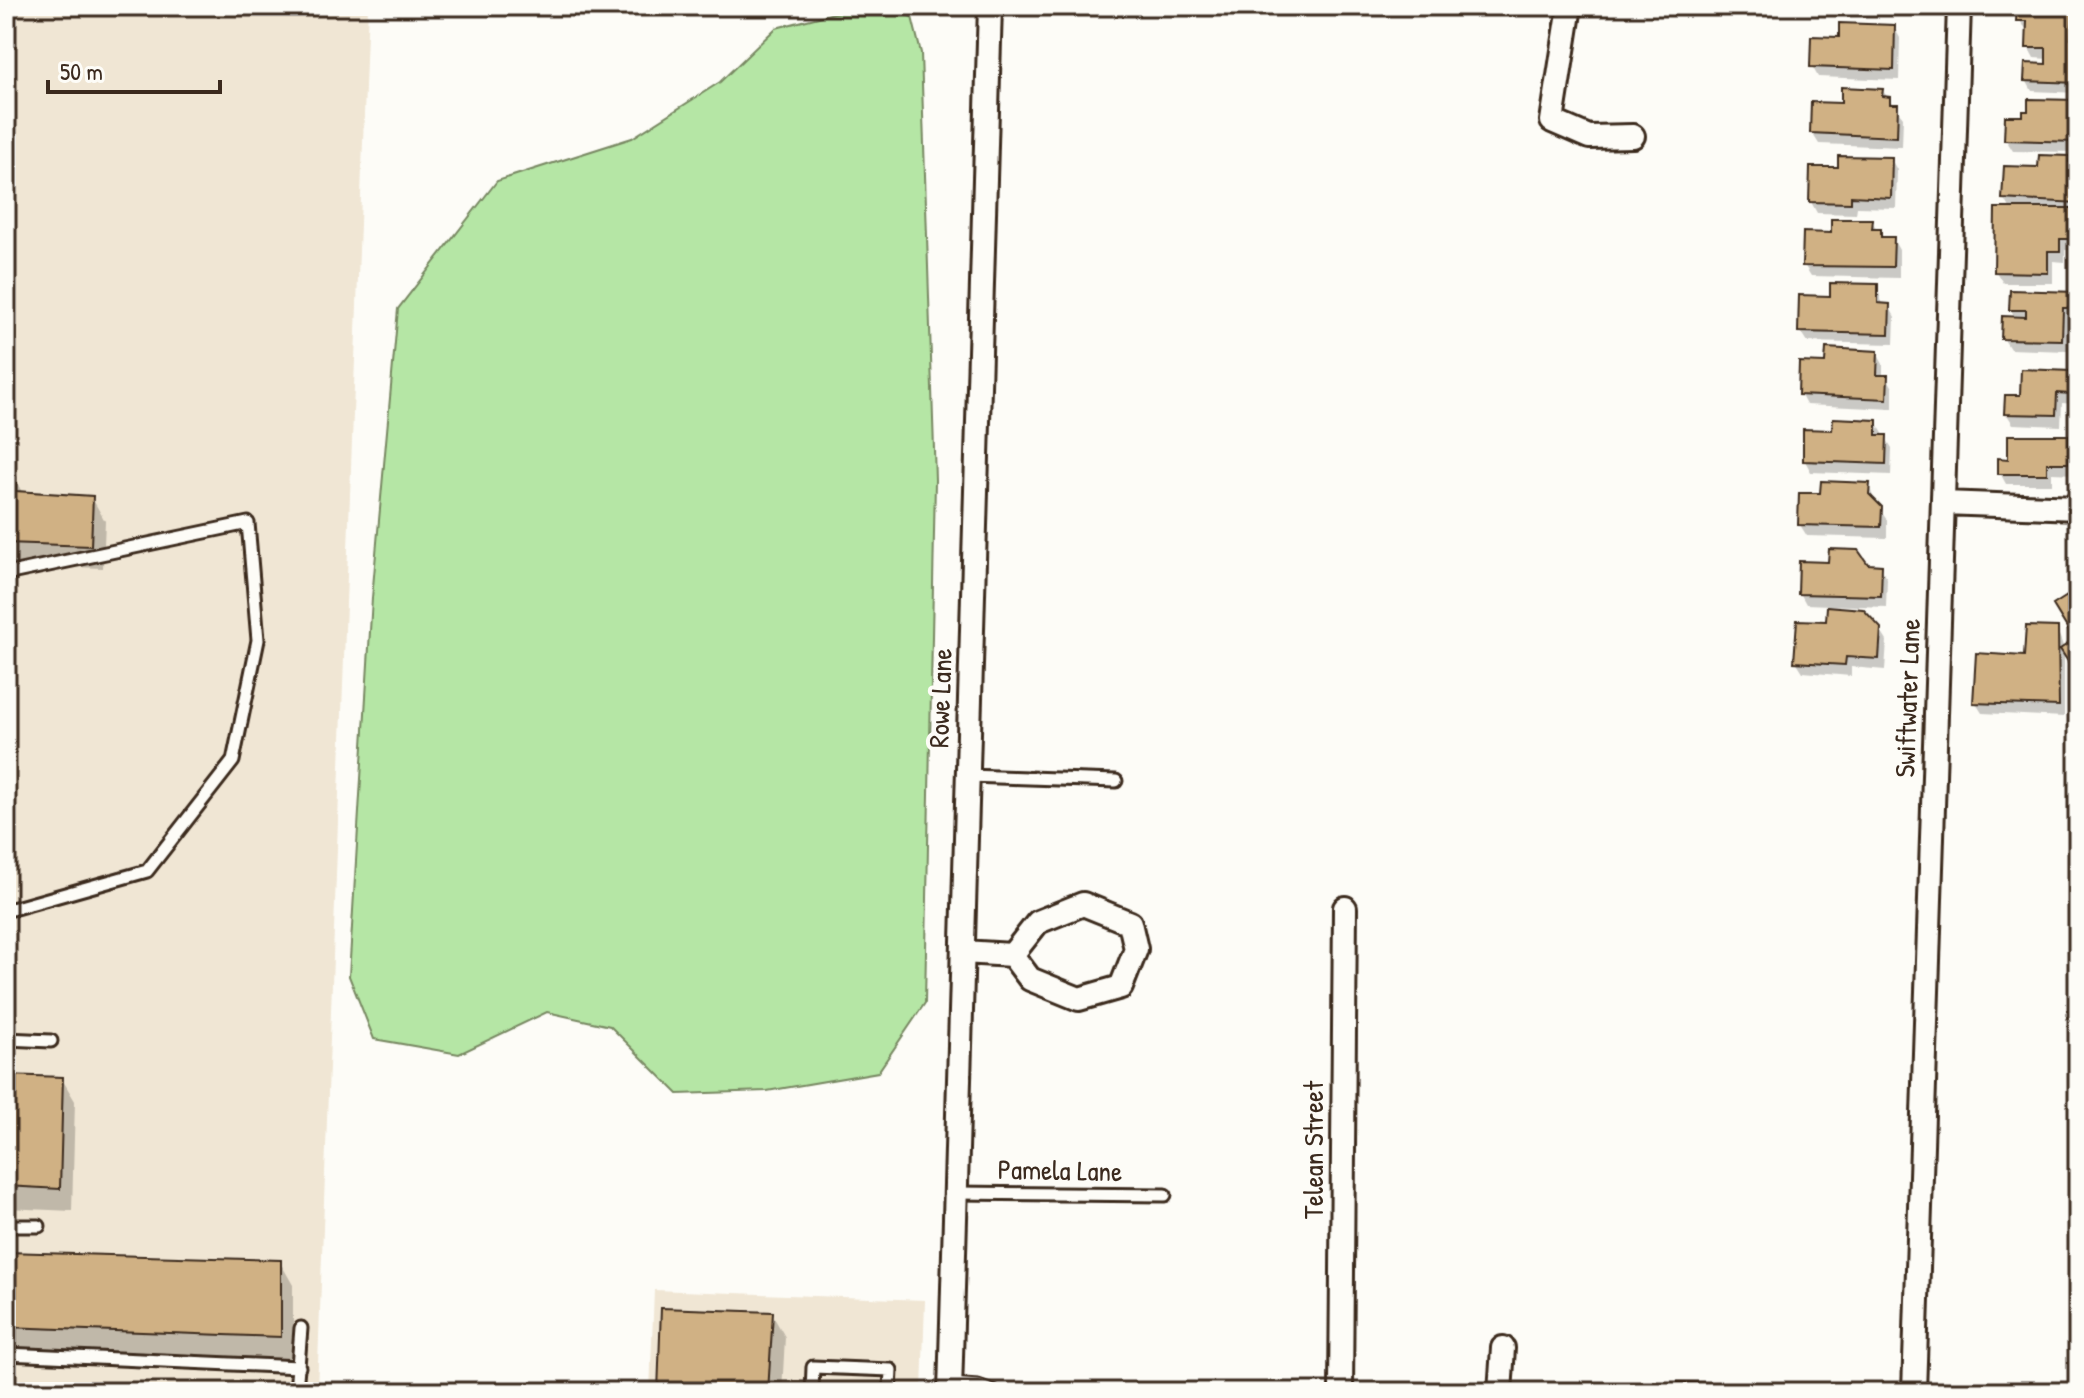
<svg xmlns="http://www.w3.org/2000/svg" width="2084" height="1398" font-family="'Patrick Hand',sans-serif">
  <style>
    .built { fill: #f0e6d4 }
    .green { fill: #b5e6a5; stroke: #788862; stroke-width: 2 }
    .shadow { fill: #0003 }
    .building { fill: #d0b184; stroke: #3b2a1e; stroke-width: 2 }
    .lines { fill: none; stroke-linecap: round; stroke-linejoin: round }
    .lane-casing { stroke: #3b2a1e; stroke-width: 17 }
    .street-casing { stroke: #3b2a1e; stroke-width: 28 }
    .lane { stroke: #fdfcf7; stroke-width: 11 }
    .street { stroke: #fdfcf7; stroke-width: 22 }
    .labels { text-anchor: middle; stroke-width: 8; stroke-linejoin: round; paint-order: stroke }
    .street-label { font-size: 28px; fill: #3b2a1e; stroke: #fdfcf7 }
  </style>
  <rect width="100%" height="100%" fill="#fdfcf7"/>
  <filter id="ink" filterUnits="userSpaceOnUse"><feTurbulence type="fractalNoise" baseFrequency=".0125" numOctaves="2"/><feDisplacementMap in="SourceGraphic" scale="16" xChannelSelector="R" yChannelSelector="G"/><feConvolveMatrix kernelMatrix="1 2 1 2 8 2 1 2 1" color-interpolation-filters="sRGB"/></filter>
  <g filter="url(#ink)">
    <path class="built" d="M6,6h362l-51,1386h-311z
      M654,1290l271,10 -3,92h-272z"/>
    <path class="green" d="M885,8l27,9 9,36 14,427 -10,523 -47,69 -111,19 -89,3 -68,-68 -63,-14 -88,42 -85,-15 -25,-63 23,-378 26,-289 99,-128 135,-43 88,-56 56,-54 58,-15z"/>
    <path class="shadow" d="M1822,6h83l-1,6h-79z
      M2021,6h57v87l-46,-2 -6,-11 21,-14 1,-7 -14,-1 -6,-11v-16l-9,-11z
      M1894,27l6,11 -1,42 -81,-3 -6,-11 29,-27z
      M1882,90l21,27 -1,30 -83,-3 -7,-11 31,-28z
      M2078,102v50l-65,-1 -7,-11 18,-22z
      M2069,158l3,6 6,1v85h-13v12l-12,-1v22h-50l-7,-11 15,-62 -6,-11 35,-29z
      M1891,159l6,11 -1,38 -39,-1 -1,7 -39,-1 -6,-11 29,-33z
      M1871,221l14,18h8l6,11v28l-88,-2 -7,-11 29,-30z
      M6,250l10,17 -3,74h-7z
      M1877,286l6,20h6l6,11 -1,27 -87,-2 -7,-11 32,-33z
      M2078,294v25h-9l-1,32 -58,-2 -7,-11 13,-19 -5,-9z
      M1877,353l6,11v13h4l6,11v21l-87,-4 -6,-11 27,-29z
      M2070,373l6,11 -1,20 -13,-1 -1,23 -48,-2 -7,-11 16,-16z
      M1876,422l16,26 -1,27 -80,-3 -6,-11 29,-29z
      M2068,437l6,11v26l-22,-1v11h-46l-6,-11 10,-12z
      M6,479h9l8,15 69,4 13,23 -2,47 -97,-3z
      M1869,485l6,18 12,17v18l-80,-2 -7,-11 22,-29z
      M1867,566l13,1 7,11 -1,29 -57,-2v4l51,21 7,11 -2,29 -34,-3v9l-48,-4 -7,-11 32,-37 1,-19 -23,-1 -6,-11z
      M2078,591v83l-14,-23v66l-82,-4 -7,-11 82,-73 7,20 13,-8 -22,-35z
      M6,1077l56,2 13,22 -3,110 -66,-3z
      M6,1254l274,8 13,23v74l-287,-10z
      M772,1314l13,23 -3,55h-122z"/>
    <path class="building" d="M2017,6h56l-2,32h7v45l-54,-2 1,-18 21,1v-16h-20l1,-27h-11z
      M1839,23l56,2 -1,45 -84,-3 1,-31 28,1z
      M1841,87l42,2 -1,7 8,1v7h8l-1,33 -87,-4 1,-31 30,1z
      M2028,99l50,1v42l-74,-2 1,-24h18v-5h5z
      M2039,155l31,1 -1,6 9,1v40l-76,-4 2,-33 34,1z
      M1838,156l54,1 -1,41 -40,-2v7l-42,-1 1,-35h28z
      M1995,208h83v31h-18v12h-12v22l-54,-1z
      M1831,219h42l-1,10h9v8h13l-1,30 -91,-1 1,-34 28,1z
      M1830,283l48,1v19l12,1 -1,30 -91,-2 1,-37 31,1z
      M2010,290l68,2v16h-15l-1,32 -61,-1 1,-23 24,1v-7h-17z
      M1826,348l52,3 -1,24h11l-1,24 -89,-4 1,-33 26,1z
      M2021,369l50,2 -1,23 -13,-1 -1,22 -52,-1 1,-19h15z
      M1833,418l44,2v15h10l-1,29 -83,-3v-32l29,1z
      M2008,435h61v28h-22v11h-49v-16l10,1z
      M6,477h10v14l77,5 -2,50 -85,-3z
      M1821,481l49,2 -1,11 13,13 -1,20 -83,-2 1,-32h21z
      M1829,549l29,1 10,14 14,1 -1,31 -83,-2 1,-33 29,1z
      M2078,589v43l-6,4 -19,-31z
      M1827,606l36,3 18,19 -2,31 -33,-2 -1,8 -51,-3 3,-42 29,1z
      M2026,626l32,1 1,79 -86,-3 3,-50 48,3z
      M2078,637v40l-18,-28z
      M2078,680v20l-5,1 -4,-19z
      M6,1075l57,2 -3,112 -54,-3z
      M6,1252l275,8v77l-275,-10z
      M661,1308l112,4 -5,80h-110z
      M1678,1382l86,3v7h-86z"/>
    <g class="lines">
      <defs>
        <path id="lane" d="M6,574l242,-51 10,117 -25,121 -86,110 -135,38 -6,-2
          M968,776l148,5
          M6,1039l45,2
          M956,1193l209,2
          M6,1226h33
          M6,1354l293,13
          M950,1384l28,2 17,6
          M296,1392l5,-64
          M812,1392l1,-25 78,3 -1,22"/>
        <path id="street" d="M1570,6l-18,115 37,16 44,-1
          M1943,503l135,5
          M1083,904l47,19 6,26 -15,38 -42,12 -49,-20 -18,-24 26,-33z
          M963,952l49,3
          M950,1392l40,-1386
          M1341,1392l4,-484
          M1500,1392l3,-44
          M1914,1392l45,-1386"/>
      </defs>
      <use href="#lane" class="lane-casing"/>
      <use href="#street" class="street-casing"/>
      <use href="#lane" class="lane"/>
      <use href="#street" class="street"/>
    </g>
  </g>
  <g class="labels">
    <g class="street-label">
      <text transform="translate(940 698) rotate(-88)" y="10">Rowe Lane</text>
      <text transform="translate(1907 698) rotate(-88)" y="10">Swiftwater Lane</text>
      <text transform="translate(1313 1150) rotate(-90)" y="10">Telean Street</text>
      <text transform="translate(1060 1170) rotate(1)" y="10">Pamela Lane</text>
    </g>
  </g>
  <rect width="2084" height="1398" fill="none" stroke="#fdfcf7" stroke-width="32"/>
  <rect x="16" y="16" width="2052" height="1366" fill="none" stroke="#3b2a1e" stroke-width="3" filter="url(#ink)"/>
  <path d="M48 80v12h172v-12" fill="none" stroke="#3b2a1e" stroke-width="4"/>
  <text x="60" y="80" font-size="24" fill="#3b2a1e" stroke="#fdfcf7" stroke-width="6" paint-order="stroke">50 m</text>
</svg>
